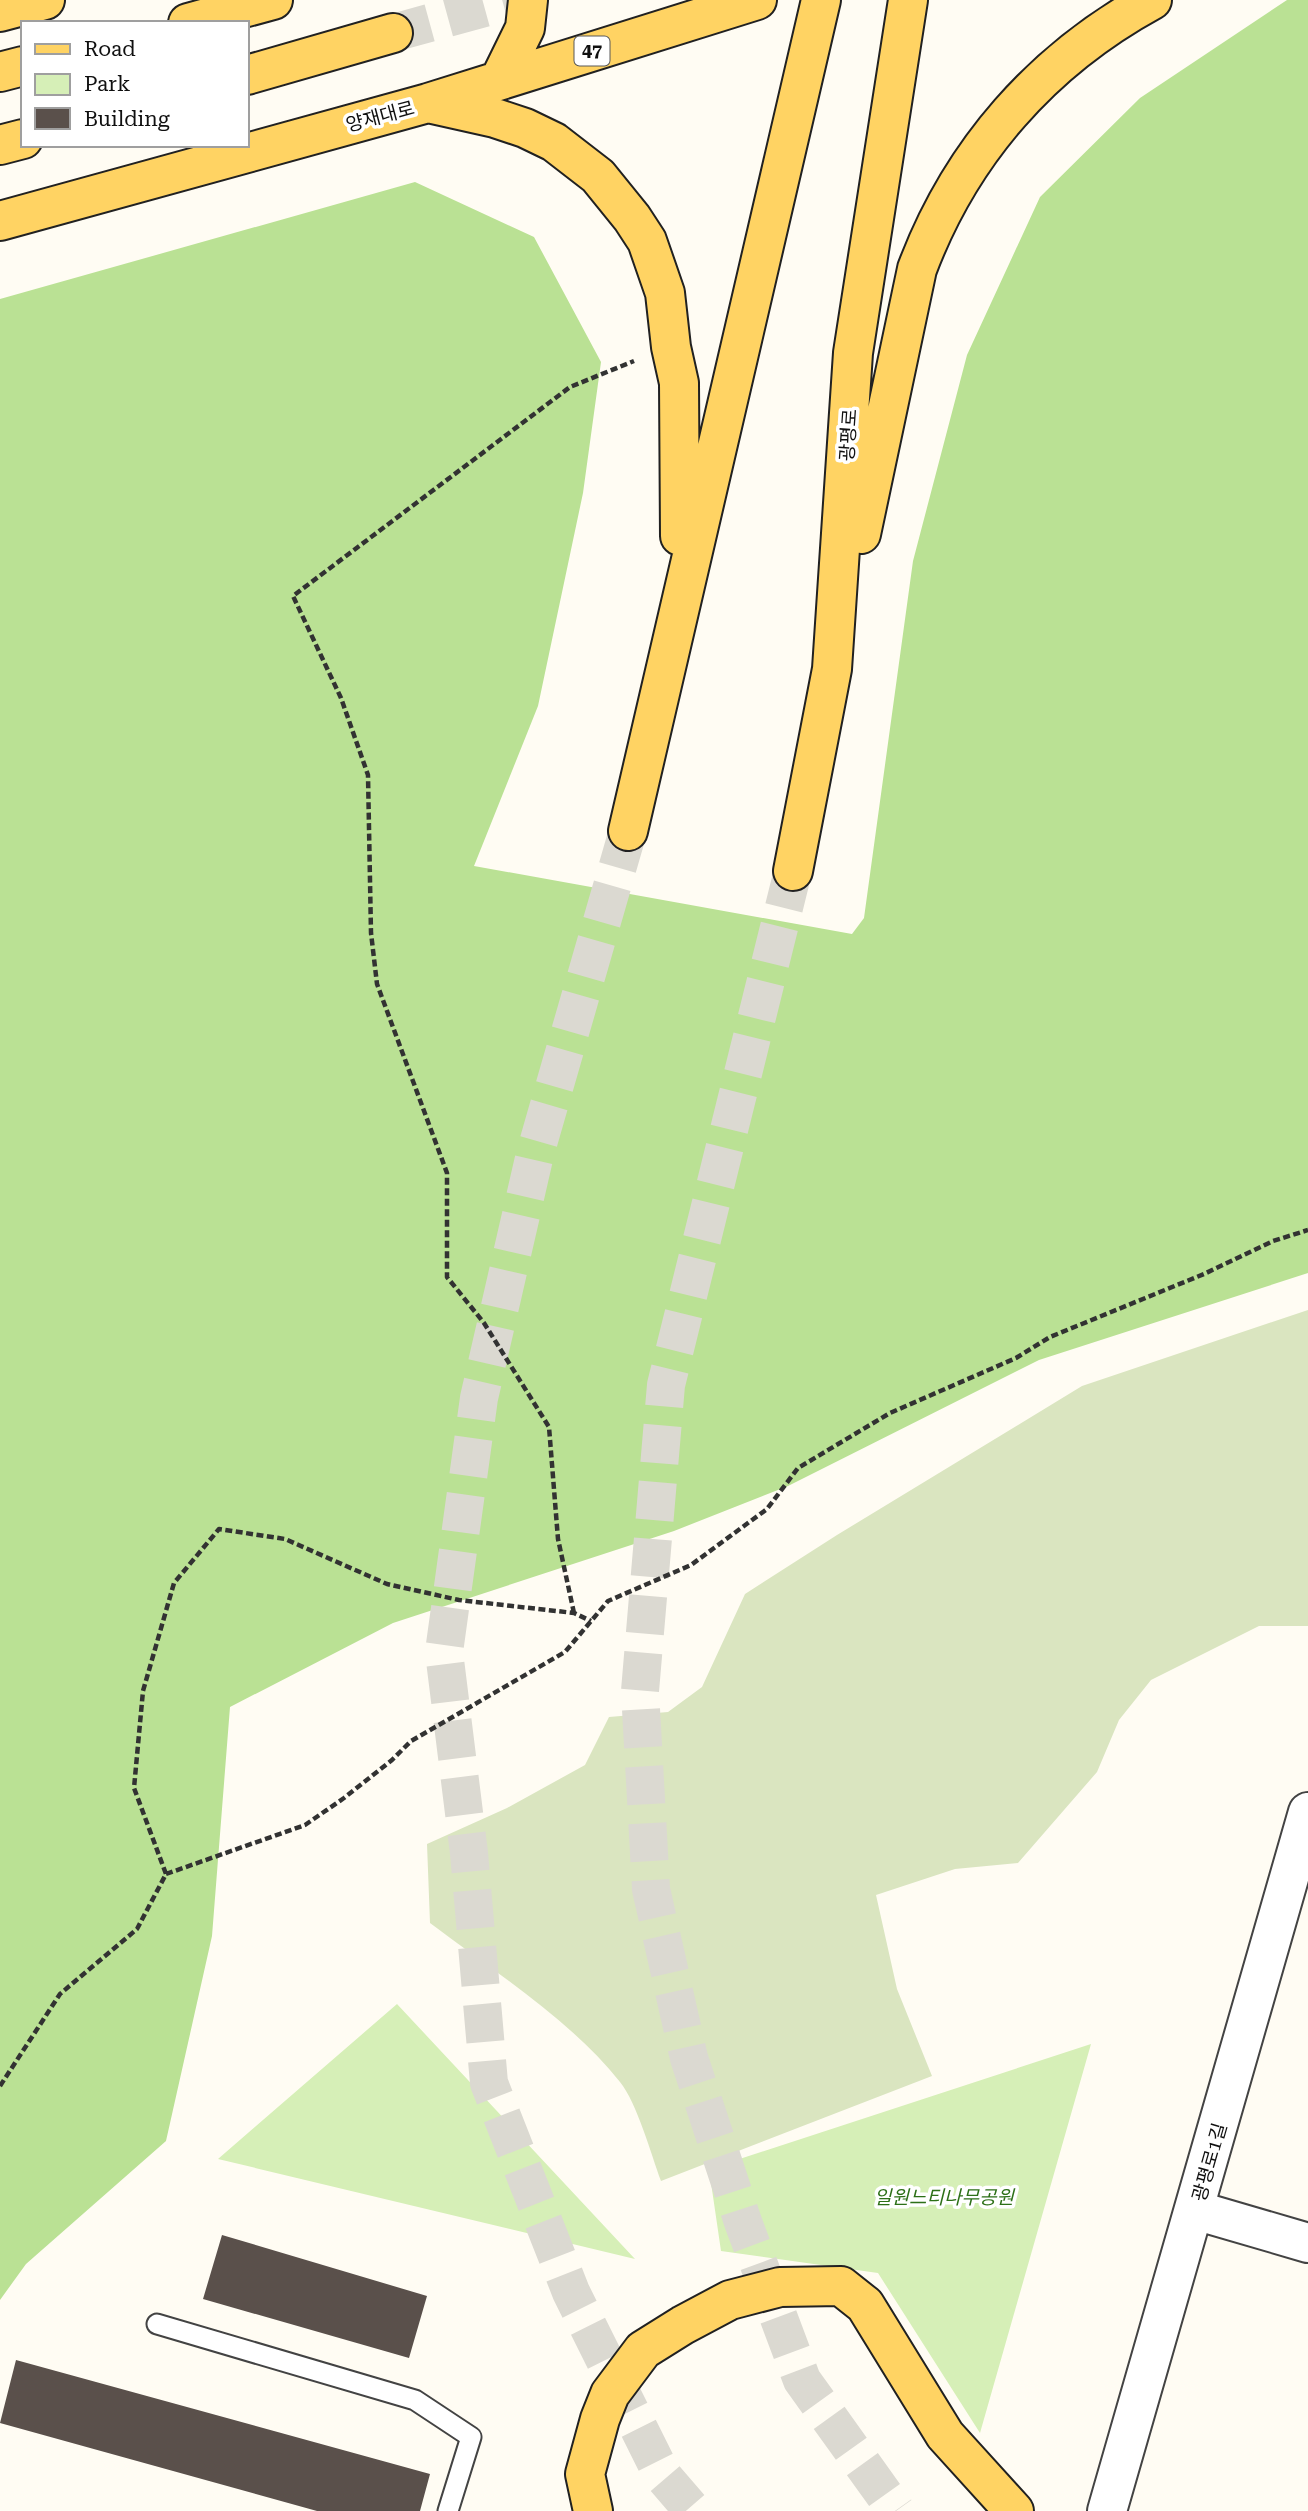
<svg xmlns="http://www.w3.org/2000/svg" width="1308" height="2511" font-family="'Roboto Serif','Noto Sans KR',serif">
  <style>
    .green { fill: #d6efb7 }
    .forest { fill: #bae194 }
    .cemetery { fill: #dae5c0 }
    .building { fill: #5a504b }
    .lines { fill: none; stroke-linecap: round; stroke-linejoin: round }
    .primary-tunnel { stroke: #dbd9d1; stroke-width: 38; stroke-dasharray: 38 19; stroke-linecap: butt }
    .lane-casing { stroke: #434343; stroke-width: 23 }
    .street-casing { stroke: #434343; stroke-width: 42 }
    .primary-casing { stroke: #212121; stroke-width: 42 }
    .path { stroke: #323232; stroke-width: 4.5; stroke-dasharray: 7 3.5; stroke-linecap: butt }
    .lane { stroke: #fff; stroke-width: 19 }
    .street { stroke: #fff; stroke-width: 38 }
    .primary { stroke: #ffd363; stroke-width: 38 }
    .labels { text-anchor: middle; stroke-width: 7; stroke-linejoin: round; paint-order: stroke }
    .shield { fill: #fff; stroke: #585858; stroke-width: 2 }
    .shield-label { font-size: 18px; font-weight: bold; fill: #101010 }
    .street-label { font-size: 19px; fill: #101010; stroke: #fff }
    .park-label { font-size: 19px; font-style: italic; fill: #2d7018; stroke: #fff }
  </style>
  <rect width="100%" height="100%" fill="#fffcf3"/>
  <path class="green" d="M397,2004l238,255 -417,-100z
    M1091,2044l-111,389 -102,-160 -157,-22 -12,-82z"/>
  <path class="forest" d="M1287,0h21v1273l-269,87 -251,126 -114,45 -281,92 -163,84 -18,229 -46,205 -140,123 -26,36v-2001l415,-117 119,55 67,125 -18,131 -45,213 -64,160 378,68 12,-16 49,-357 54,-206 73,-158 100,-99z"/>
  <path class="cemetery" d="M1308,1310v316h-49l-108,54 -32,40 -22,52 -79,91 -63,6 -79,26 21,94 35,87 -271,105c-10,-27 -24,-78 -41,-99 -49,-62 -128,-112 -190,-159l-3,-79 80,-36 78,-43 24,-48 59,-5 34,-25 43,-93 92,-59 245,-149z"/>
  <path class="building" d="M222,2235l205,61 -18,62 -206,-59z
    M16,2360l414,114 -10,37h-103l-317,-88z"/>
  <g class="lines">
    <path class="primary-tunnel" d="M393,33l120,-33
      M628,831l-93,323 -56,244 -35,254 25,201 20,230 82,209 91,183 31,36
      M793,871l-127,514 -26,306 11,198 38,169 54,164 59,158 94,131"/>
    <defs>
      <path id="lane" d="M157,2324l258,76 56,37 -23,74"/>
      <path id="street" d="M1195,2210l113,33
        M1107,2511l201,-699"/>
      <path id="primary" d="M0,12l45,-12
        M188,23l85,-23
        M0,72l23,-6
        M247,75l146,-42
        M500,79l25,-51 3,-28
        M428,103l67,15 30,10 29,14 44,34 34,42 15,23 18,52 6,54 8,36 1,153
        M0,145l23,-6
        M0,221l428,-118 329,-103
        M861,534l56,-265c44,-117 125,-209 235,-269
        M628,831l193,-831
        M793,871l39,-202 21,-316 55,-353
        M593,2511l-8,-37 15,-55 10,-25 33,-44 40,-25 47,-25 50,-13 61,-1 24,19 80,130 69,76"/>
    </defs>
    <use href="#lane" class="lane-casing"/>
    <use href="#street" class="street-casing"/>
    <use href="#primary" class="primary-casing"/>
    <path class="path" d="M574,1613l-16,-74 -9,-112 -65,-104 -37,-46v-104l-70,-189 -6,-51 -3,-158 -27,-77 -48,-102 277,-209 64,-26
      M166,1874l139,-49 39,-27 48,-38 19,-19 154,-89 43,-51 83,-36 76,-56 31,-41 92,-55 126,-55 34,-21 154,-63 69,-33 35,-11
      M0,2086l60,-92 77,-65 29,-55 -32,-86 9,-97 31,-108 45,-54 66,10 102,45 72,16 115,13 17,8"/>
    <use href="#lane" class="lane"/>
    <use href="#street" class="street"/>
    <use href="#primary" class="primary"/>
  </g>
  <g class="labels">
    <rect class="shield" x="574.5" y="36.5" width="35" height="29" rx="5"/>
    <g class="shield-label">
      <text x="592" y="57">47</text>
    </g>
    <g class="street-label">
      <text transform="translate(380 116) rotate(-15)" y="7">양재대로</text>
      <text transform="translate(848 435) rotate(-86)" y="7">광평로</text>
      <text transform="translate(1209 2162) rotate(-74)" y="7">광평로1길</text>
    </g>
    <g class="park-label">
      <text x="944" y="2204">일원느티나무공원</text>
    </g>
  </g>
  <rect x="21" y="21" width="228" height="126" fill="#ffffff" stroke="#9f9f9f" stroke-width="2"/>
  <rect x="35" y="44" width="35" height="10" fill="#ffd363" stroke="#9f9f9f" stroke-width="2"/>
  <text x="84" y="56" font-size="21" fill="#101010">Road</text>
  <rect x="35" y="74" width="35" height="21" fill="#d6efb7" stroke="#9f9f9f" stroke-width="2"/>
  <text x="84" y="91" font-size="21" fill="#101010">Park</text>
  <rect x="35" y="108" width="35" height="21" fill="#5a504b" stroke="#9f9f9f" stroke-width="2"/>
  <text x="84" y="126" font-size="21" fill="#101010">Building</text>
</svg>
